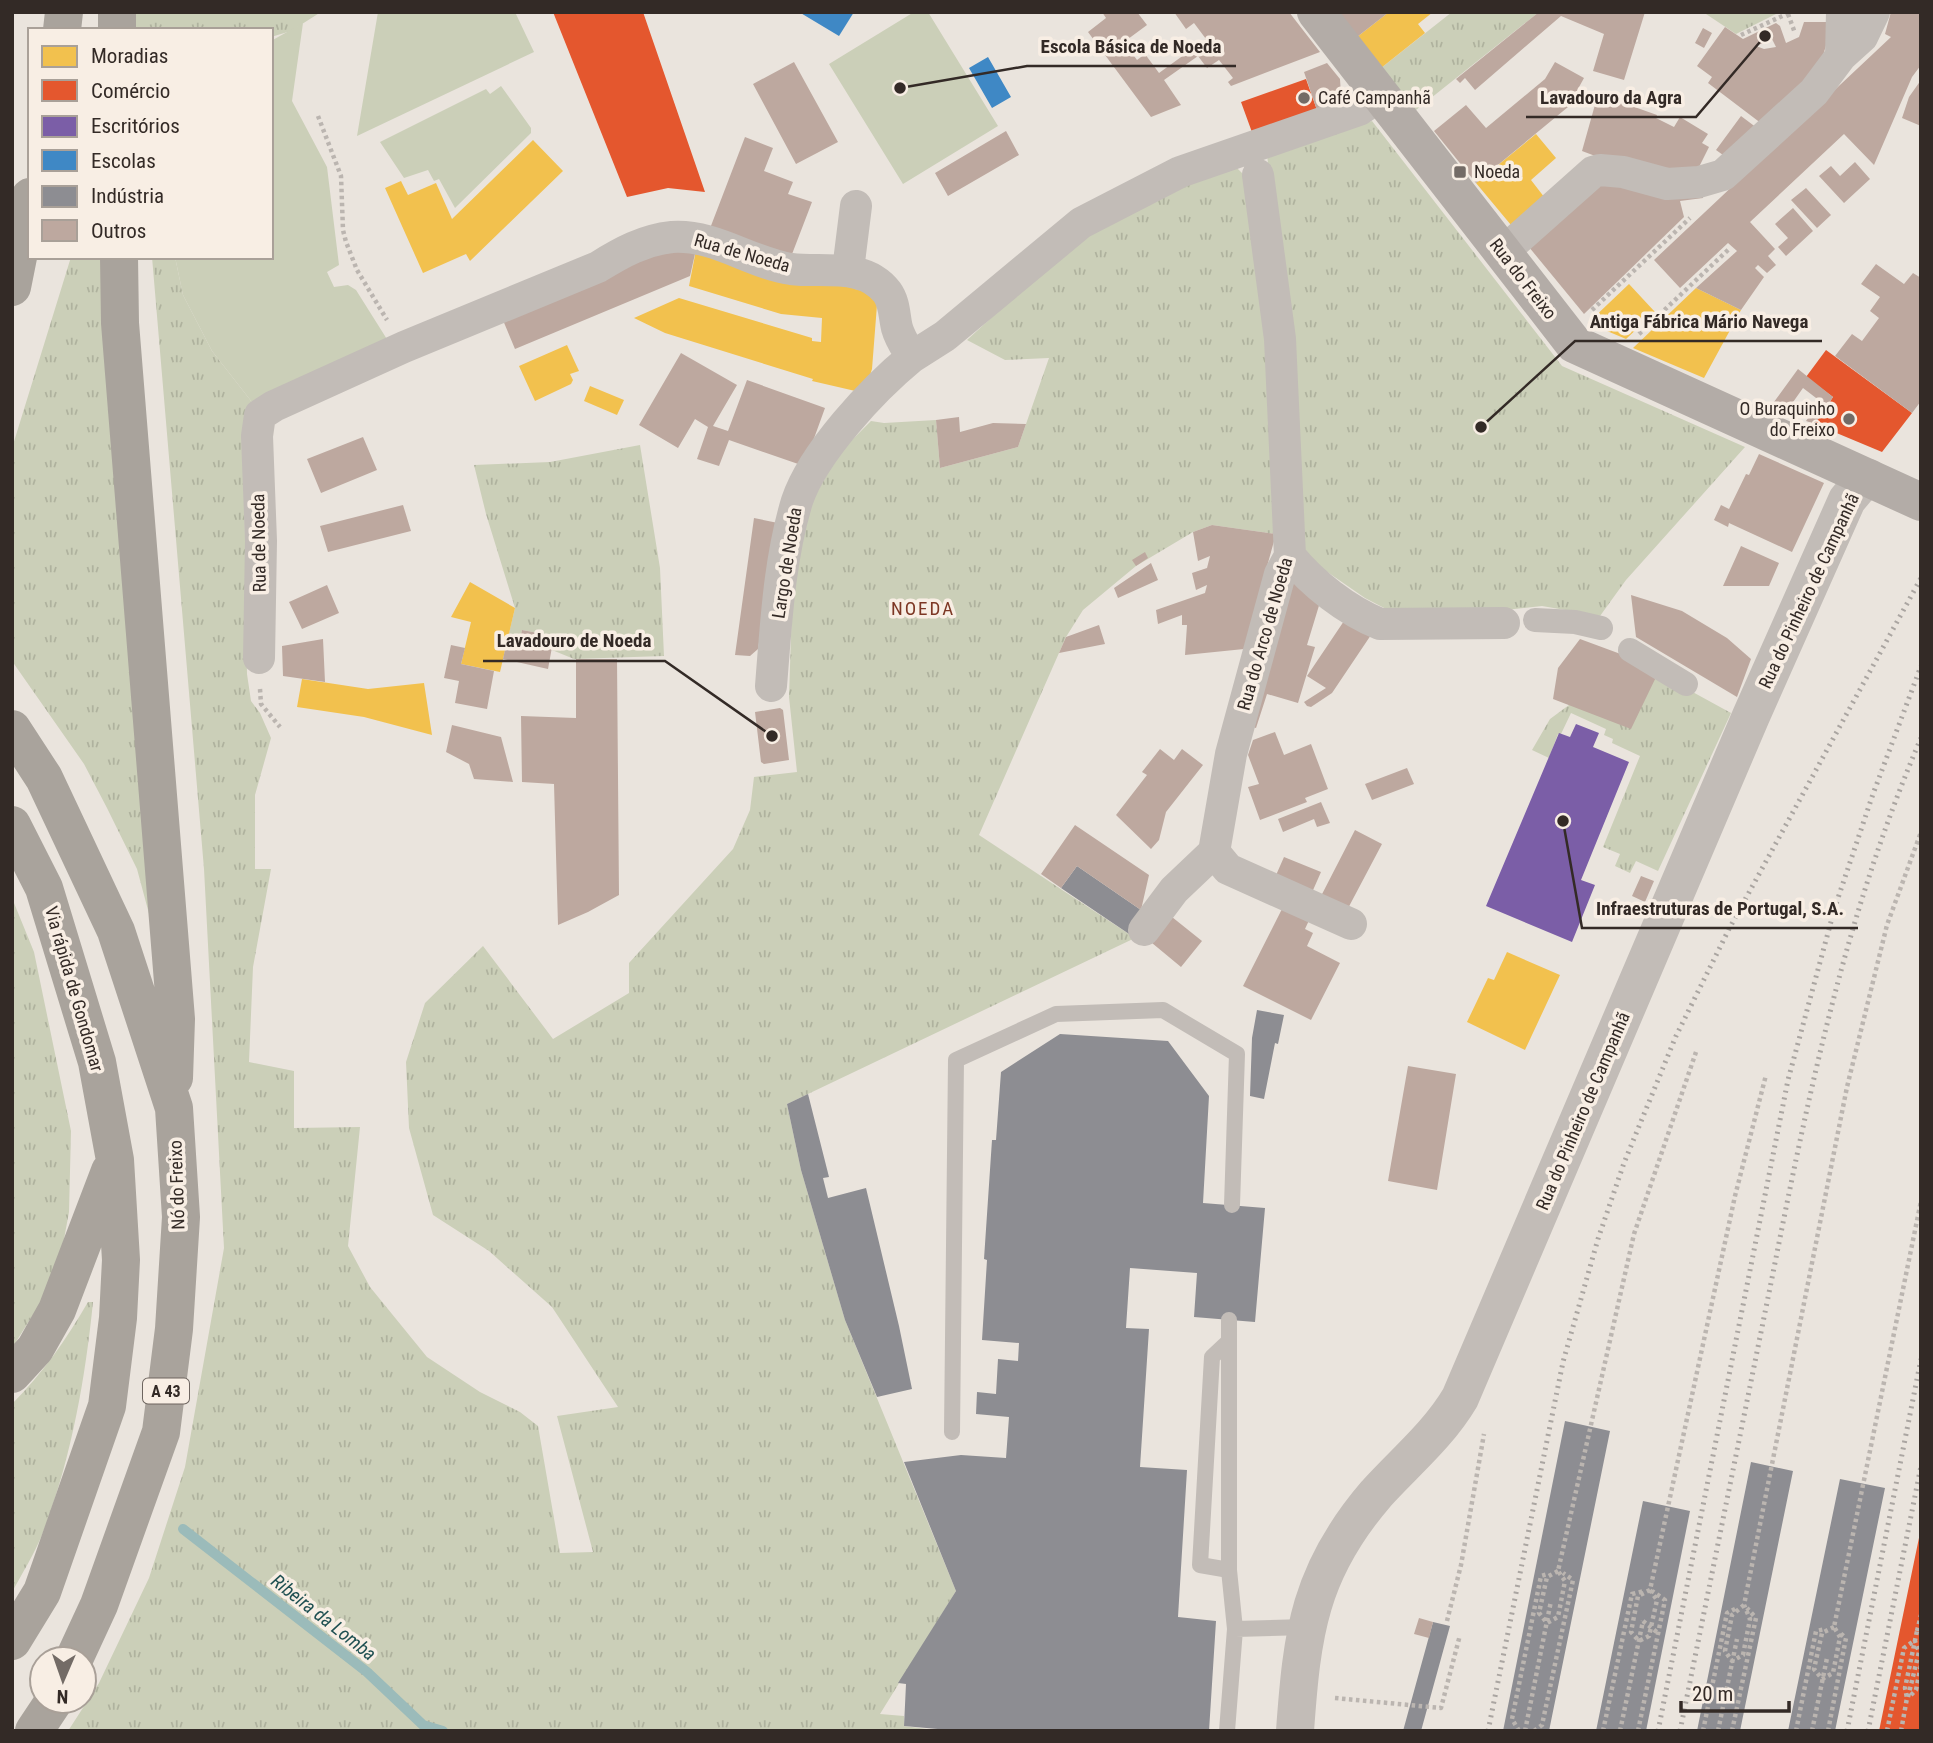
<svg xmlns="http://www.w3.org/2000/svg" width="1933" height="1743" font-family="'Roboto Condensed',sans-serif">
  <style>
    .grass { fill: url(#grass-tufts) }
    .garden { fill: #cbcfb8 }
    .homes { fill: #f2c14e }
    .shops { fill: #e4572e }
    .offices { fill: #7b5ea7 }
    .schools { fill: #3f88c5 }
    .industry { fill: #8d8d92 }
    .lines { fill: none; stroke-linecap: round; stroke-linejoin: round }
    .stream { stroke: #9bbbba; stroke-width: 10 }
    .building { fill: #bda89f; fill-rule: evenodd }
    .path { stroke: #bbb5b0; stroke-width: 4.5; stroke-dasharray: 3.5 3.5; stroke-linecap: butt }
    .service { stroke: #c2bcb7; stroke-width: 16 }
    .pedestrian { stroke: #c2bcb7; stroke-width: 24 }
    .minor { stroke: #c2bcb7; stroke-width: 32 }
    .tertiary { stroke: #c2bcb7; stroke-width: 38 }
    .secondary { stroke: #b3aca7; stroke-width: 38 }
    .motorway { stroke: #a9a39c; stroke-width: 38 }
    .rail { stroke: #aaa5a1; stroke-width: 5; stroke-dasharray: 2 5; stroke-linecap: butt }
    .poi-dot { fill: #736b66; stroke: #f8eee4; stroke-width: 2.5 }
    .labels { text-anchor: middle; stroke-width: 7; stroke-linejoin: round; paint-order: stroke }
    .shield { fill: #f8eee4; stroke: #6e655f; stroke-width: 2 }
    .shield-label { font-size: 16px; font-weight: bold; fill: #332a26 }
    .poi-label { font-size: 18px; fill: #332a26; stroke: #f8eee4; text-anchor: start }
    .street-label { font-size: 18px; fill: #332a26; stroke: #f8eee4 }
    .neighbourhood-label { font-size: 19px; letter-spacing: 2px; fill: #7d3724; stroke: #f8eee4 }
    .water-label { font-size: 19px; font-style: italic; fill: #1e4f51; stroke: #f8eee4 }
    .leader { fill: none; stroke: #332a26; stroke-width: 2.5 }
    .callout-dot { fill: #332a26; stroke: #f8eee4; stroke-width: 2.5 }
    .callout-label { font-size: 19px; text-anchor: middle; font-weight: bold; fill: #332a26; stroke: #f8eee4; stroke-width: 7; stroke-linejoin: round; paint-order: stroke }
  </style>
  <defs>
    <pattern id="grass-tufts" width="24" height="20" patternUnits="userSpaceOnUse" patternTransform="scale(1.75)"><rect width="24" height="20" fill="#cbcfb8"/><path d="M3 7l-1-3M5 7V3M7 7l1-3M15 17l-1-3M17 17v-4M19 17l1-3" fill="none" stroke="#afb29e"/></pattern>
  </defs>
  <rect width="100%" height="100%" fill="#eae4dd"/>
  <path class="grass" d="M135,12h186l-30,19 -20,6v-7h-136z
    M1452,12h87l-123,98 -35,-42z
    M1703,12h77l-44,22z
    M1372,121l190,245 183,81 -119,133 -26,36 -58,-10 -65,7 -89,-3 -23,-12 -42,-29 -26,-25 -7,-206 -23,-183z
    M1235,166l13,13 23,162 5,193 -64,-9 -19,7 -57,34 -53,44 -17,27 -87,198 156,103 -348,166 14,66 44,150 111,271 -76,123 24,2v10l38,5h-874l31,-48 50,-105 36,-111 39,-219 -20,-379 -52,-612h23l8,38 29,56 43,55 -11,64 3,204 4,27 9,12 11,25 -16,57v74h16l-18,98 -4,95 45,9v57l66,-1 -12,119 22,41 57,70 53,35 40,20 18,14 22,127 33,-1 -36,-136 61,-9 -66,-100 -63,-56 -56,-36 -24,-87 -3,-66 19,-59 58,-57 70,93 76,-46v-30l104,-114 17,-39 4,-33 43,-5 -8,-75 3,-92 11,-87 35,-64 33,-33 13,2 52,-3 4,48 78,-21 31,-89 -44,2 -38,-20 121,-111 70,-36z
    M71,257h38l50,694 -22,-82 -30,-61 -23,-44 -72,-103v-213z
    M640,445l20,123 4,88 -90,3 -22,-9 2,-14 -32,-6 -3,14 -12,-3 8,-33 -29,-94 -12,-49 76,-3z
    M1658,673l73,40 -73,158 -22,-10 -6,12 -15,-7 5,-12 -17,-7 37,-91 -28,-13 1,-4 -9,-4 2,-6 -35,-16 -10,21h-3l-9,24 -17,-8 18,-31 19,-14z
    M12,898l22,54 37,179 -2,81 -12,65 -45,71z
    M88,1302h5c-8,79 -22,158 -51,233 -8,19 -20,39 -30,57v-188c31,-31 54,-64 76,-102z"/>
  <path class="garden" d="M378,12h137l19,40 -177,84z
    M914,12h14l70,114 -95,58 -74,-120z
    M303,23l-11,78 35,66 12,98 -12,7 7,15 14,-2 8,5 34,54 -135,62 -43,-55 -29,-56 -8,-38h96v-216z
    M501,86l30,42v5l-76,75 -16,-29 -5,2 -6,-11 -24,8 -24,-36 106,-53 4,5z"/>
  <path class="homes" d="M1389,12h44l-15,12 7,9 -44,35 -24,-31z
    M1536,134l20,24 -25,22 17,22 -32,29 -40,-48z
    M533,140l30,31 -93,90 -4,-7 -43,19 -38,-85 16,-7 7,14 28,-12 16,36z
    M697,245l159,38 -1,6 23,3 -6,77 -8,24 -52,-12 1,-2 -148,-46 -31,-15 45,-20 133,40v3l9,1 1,-24 -41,-4 -92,-28z
    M1629,284l26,28 -29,27 -38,-16z
    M1696,288l45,22 -37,68 -71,-30z
    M567,345l12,26 -9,3 3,6 -2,4 -36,17 -16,-35z
    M590,386l34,14 -7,15 -33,-14z
    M470,582l45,26 -15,64 -39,-8 10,-42 -20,-5z
    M302,679l66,10 56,-6 8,52 -68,-18 -67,-10z
    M1507,952l53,23 -35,75 -58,-28 21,-44 6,2z"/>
  <path class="shops" d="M553,12h90l62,180 -37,-4 -41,9z
    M1306,79l12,34 -65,22 -12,-33z
    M1826,350l86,63 -30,39 -67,-28 18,-27 -27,-20z
    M1920,1533l1,198h-42z"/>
  <path class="offices" d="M1576,724l23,9 -6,14 36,15 -48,118 14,5 -23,57 -86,-36 73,-173 11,4z"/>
  <path class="schools" d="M799,12h55l-15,24z
    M988,57l23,40 -19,11 -23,-40z"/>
  <path class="industry" d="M1077,866l64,44 -6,28 -74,-50z
    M1257,1010l27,5 -6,29 -3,-1 -11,56 -14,-3 2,-58z
    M1060,1034l108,7 41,55 -6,107 62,5 -10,114 -61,-5 3,-44 -67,-5 -4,60 23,1 -9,138 47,3 -9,147 38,4 -7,110h-249l-56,-5 2,-42 -8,-1 58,-92 -52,-129 57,-7 45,3 3,-41 -33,-3 1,-22 19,2 2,-35 20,2 1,-18 -37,-3 5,-80 -3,-1 8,-119h4l5,-68z
    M808,1094l21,83 -6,1 5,20 38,-10 33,138 13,63 -35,8 -32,-77 -44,-150 -14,-66z
    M1565,1421l45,10 -61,300h-46z
    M1751,1462l42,9 -53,260h-43z
    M1840,1479l45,9 -50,243h-47z
    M1643,1501l47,10 -44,220h-50z
    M1433,1622l17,4 -29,105h-18z"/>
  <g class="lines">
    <path class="stream" d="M183,1529l184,143 56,53 20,6"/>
  </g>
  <path class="building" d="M1102,12h35l10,13 -23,17 13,18 8,-6 14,19 47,-34 -12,-16 -8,6 -12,-17h115l31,40 -89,34 -3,-4 5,-4 -14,-18 -12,8 -9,-12 -34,24 17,25 -30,12 -63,-85 18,-14z
    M1338,12h51l-32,25z
    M1539,12h106l-21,68 -31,-9 11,-37 -43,-18 -86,74 -10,-12 -5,5 -4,-4z
    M1891,12h30v53l-9,12 -38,88 -30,-31 -94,88 25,27 -7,7 8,9 -9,8 -9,-8 -3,3 9,9 -23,33 -45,-22 41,-37 -9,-8 -48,45 -26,-28 237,-223 -6,-3z
    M1804,22h29l-14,47 -53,58 -58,-44 4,-6 -15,-11 28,-39 18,12 33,-16 4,3 6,17 13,-6zM1772,39l4,8 -12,2 -8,-3z
    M1703,28l9,5 -8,15 -9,-5z
    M794,62l44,80 -42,22 -43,-80z
    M1555,62l29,16 -16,29 -92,76 -42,-52 32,-26 20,23 59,-49z
    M1327,63l13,16 1,16 -3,7 -20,11 -14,-41z
    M1921,80v46l-19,-8 7,-21z
    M1598,94l59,21 -1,3 18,9 6,-10 28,17 -6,9 7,4 -14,28 -44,2 -69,-26z
    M1741,116l20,15 -31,29 -14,-10z
    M1006,131l13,24 -71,41 -13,-23z
    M745,137l28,11 -9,23 29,11 -5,12 24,8 -23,60 -80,-31z
    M1855,162l15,17 -26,24 -25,-27 12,-10 9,10z
    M1591,181l111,8 1,9 -23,3 4,16 -100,97 -60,-73z
    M1806,188l25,27 -14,13 -26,-28z
    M1793,208l20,23 -27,25 -8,-9 10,-9 -13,-14z
    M684,243l13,2 -7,31 -175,73 -15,-36z
    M1876,264l28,20 9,-11 8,5v123l-9,12 -77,-57 17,-22 10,7 17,-23 -9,-7 10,-14 -19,-13z
    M681,353l56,32 -24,41 15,5 19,-51 78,28 -21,58 -75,-26 -10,26 -22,-7 11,-32 -13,-8 -17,29 -39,-23z
    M1798,369l35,28 -18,27 -9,-3 14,-20 -17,-13 -17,24 -15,-6z
    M959,417l1,15 33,-9 33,1 -8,23 -78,21 -4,-48z
    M363,437l14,33 -56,23 -14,-34z
    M1759,454l65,29 -32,69 -63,-29 -1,4 -14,-7 7,-15 8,4 17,-35 3,1z
    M403,505l8,26 -83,21 -8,-26z
    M754,518l24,5 -20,126 -8,7 -15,-1z
    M1212,525l64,9 -32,115 -59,6 2,-30h-5v-10l-24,9 -2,-14 49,-17 2,-8 -11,5 -4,-17 15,-5 3,-12 -12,5 -5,-29z
    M1741,546l38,17 -10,23h-46z
    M1145,552l3,6 -12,8 -4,-6z
    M1151,563l7,17 -40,18 -4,-10z
    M1291,579l30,20 -14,46 8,2 -17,56 -31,-9 -11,34 -10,-3z
    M327,585l12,28 -37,16 -13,-27z
    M1631,595l51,16 45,27 24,21 -14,38 -101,-60z
    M1344,621l29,11 -41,61 -21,14 -4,-1 -3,-4 22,-14 -19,-12z
    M1099,625l6,19 -46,9 7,-16z
    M522,630l32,6 -6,33 -45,-10 4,-18 12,3z
    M323,639l2,43 -42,-6 -1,-30z
    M1580,639l46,17 32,17 -27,56 -78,-30 5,-31z
    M451,645l14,3 -4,16 33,7 -7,38 -32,-6 4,-22 -15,-3z
    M576,659h41l2,236 -31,17 -30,13 -4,-141 -32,-2 -1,-66 55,2z
    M780,708l3,2 6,50 -25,4 -3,-2 -6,-50z
    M452,725l49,12 12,45 -39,-3 -5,-15 -23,-12z
    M1275,732l9,23 27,-11 17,45 -23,9 2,4 -47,18 -12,-33 11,-3 -11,-29 5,-15z
    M1160,749l14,11 8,-11 21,16 -37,47 -7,28 -8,9 -35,-34 31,-40 -5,-3z
    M1407,768l7,16 -42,16 -7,-16z
    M1321,802l9,21 -13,4 -3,-8 -31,13 -5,-13z
    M1075,825l74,50 -8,35 -64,-44 -16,22 -20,-14z
    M1355,830l27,14 -37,70 -26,-14z
    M1284,857l37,15 -11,25 -37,-15z
    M1641,876l13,5 -9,21 -13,-6z
    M1285,903l26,13 -6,13 8,4 -6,13 33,17 -29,57 -68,-34z
    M1167,913l35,28 -21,26 -35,-29z
    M1408,1066l48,8 -19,116 -49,-9z
    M1419,1618l14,4 -4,16 -15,-4z"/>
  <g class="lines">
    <path class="path" d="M1788,14l7,19
      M1741,35l50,-23
      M318,116l23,60 2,54 3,12 11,28 30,50
      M1592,310l98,-92
      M1639,334l90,-85
      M260,689l1,15 19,23
      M1558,1571l-11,6 -8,36 8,10 11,-6 7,-36 -7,-10 76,-337 62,-182
      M1650,1590l-12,6 -7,36 8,9 10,-5 8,-36 -7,-10 85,-394 31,-121
      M1744,1605l-12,10 -7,36 7,10 11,-6 7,-36 -6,-14 103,-518 40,-162 34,-93
      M1447,1621l14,-56 23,-131
      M1643,1621l15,12
      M1834,1627l-12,6 -8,36 8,10 11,-6 7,-36 -6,-10 87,-426
      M1917,1631l4,-16
      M1911,1695l5,-5 5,-25
      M1908,1697l11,-45 -4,-11
      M1335,1698l106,10 19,-73
      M1519,1731l-7,-12 29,-143 7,-2
      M1525,1731l26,-130
      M1534,1731l8,-6 31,-145 -10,-7
      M1603,1731l29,-137 12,-3
      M1620,1731l23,-110
      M1638,1731l27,-131 -13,-9
      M1703,1731l24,-118 10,-5
      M1718,1731l19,-92
      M1732,1731l24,-113 -9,-10
      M1796,1731l20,-100 9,-2
      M1812,1731l15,-73
      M1828,1731l18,-93 -7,-6
      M1887,1731l17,-83 10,-7
      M1901,1731l6,-33 -2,-10 12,-57 4,1"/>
    <path class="service" d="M1228,1342l-16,15 -12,208 29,5
      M952,1432l4,-372 100,-46 107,-4 74,44 -5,151
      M1235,1629l71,-2
      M1227,1731l8,-102 -6,-59v-250"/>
    <path class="pedestrian" d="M1535,620l40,2 26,6
      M1630,650l56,34"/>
    <path class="minor" d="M1841,56l1,-44
      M1258,175l22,164 10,217 -10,18 -49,180 -17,98 14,17 123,55
      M1502,253l91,-81 7,-2 23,2 44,12 32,-2 24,-7 91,-83 27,-36 21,-19 12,-25
      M848,270l8,-64
      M1290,556c23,28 56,54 90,68l124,-1
      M259,658l2,-117 -4,-105 3,-21 14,-9 130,-59 194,-80c24,-15 46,-27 74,-30 42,-3 79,26 119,32 32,4 73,-7 96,23 8,11 7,24 10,36 3,11 9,19 15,29l33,-21 136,-113 99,-51 179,-62 22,-15
      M771,686c5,-61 8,-126 26,-185 16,-48 76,-112 115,-144
      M1144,930l30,-40 40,-38"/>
    <path class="tertiary" d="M1295,1731c7,-98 14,-159 81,-237 29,-32 62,-59 84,-96l291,-682 96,-216 10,-12 12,-10"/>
    <path class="secondary" d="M1316,12l258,332 347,158"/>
    <path class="motorway" d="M117,12v18
      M62,30l2,-18
      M119,257l1,66 56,696 -2,59
      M12,287l18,-90
      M12,729l32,49 72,153 58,177 7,109 -7,112 -13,103 -62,173 -25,54
      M12,825l32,63 53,174 18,98 6,100 -3,58 -11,88 -65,186 -30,49
      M12,1374l23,-25 22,-39 53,-139
      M34,1731l20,-30"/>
    <path class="rail" d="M1488,1731l75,-369 35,-123 26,-76 52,-127 53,-107 192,-351
      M1658,1731l130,-651 47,-173 38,-113 48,-128
      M1680,1731c31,-153 62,-305 93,-458 36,-182 74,-363 148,-535
      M1847,1731l74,-372
      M1868,1731l53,-265"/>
  </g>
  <g class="poi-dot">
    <circle cx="1304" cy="98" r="7"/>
    <rect x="1453" y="165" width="14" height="14" rx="3.5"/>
    <circle cx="1849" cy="419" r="7"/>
  </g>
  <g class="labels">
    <rect class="shield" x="143" y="1378.5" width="46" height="25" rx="5"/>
    <g class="shield-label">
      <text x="166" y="1397">A 43</text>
    </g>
    <g class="poi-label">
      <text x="1318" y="104">Café Campanhã</text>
      <text x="1474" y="178">Noeda</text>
      <text x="1835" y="415" text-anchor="end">O Buraquinho<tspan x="1835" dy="21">do Freixo</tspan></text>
    </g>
    <g class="street-label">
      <text transform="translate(742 253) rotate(16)" y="6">Rua de Noeda</text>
      <text transform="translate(1523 279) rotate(52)" y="6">Rua do Freixo</text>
      <text transform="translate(259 543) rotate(-91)" y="6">Rua de Noeda</text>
      <text transform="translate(787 563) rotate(-81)" y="6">Largo de Noeda</text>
      <text transform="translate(1809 591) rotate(-65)" y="6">Rua do Pinheiro de Campanhã</text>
      <text transform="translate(1265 634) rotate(-74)" y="6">Rua do Arco de Noeda</text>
      <text transform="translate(74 989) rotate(74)" y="6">Via rápida de Gondomar</text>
      <text transform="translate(1583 1111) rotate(-67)" y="6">Rua do Pinheiro de Campanhã</text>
      <text transform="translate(177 1185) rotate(-92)" y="6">Nó do Freixo</text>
    </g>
    <g class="neighbourhood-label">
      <text x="923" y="615">NOEDA</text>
    </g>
    <g class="water-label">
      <text transform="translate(324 1617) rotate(38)" y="7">Ribeira da Lomba</text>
    </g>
  </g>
  <path class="leader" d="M900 88L1027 66H1236M1765 36L1696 117H1526M1481 427L1575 341H1822M772 736L665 661H483M1563 821L1582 928H1858"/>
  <g class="callout-dot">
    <circle cx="900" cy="88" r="7"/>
    <circle cx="1765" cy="36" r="7"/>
    <circle cx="1481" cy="427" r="7"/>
    <circle cx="772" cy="736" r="7"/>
    <circle cx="1563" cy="821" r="7"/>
  </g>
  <g class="callout-label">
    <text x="1131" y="53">Escola Básica de Noeda</text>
    <text x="1611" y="104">Lavadouro da Agra</text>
    <text x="1699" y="328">Antiga Fábrica Mário Navega</text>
    <text x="574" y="647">Lavadouro de Noeda</text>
    <text x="1720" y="915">Infraestruturas de Portugal, S.A.</text>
  </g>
  <rect width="1933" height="1743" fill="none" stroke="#332a26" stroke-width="28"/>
  <rect x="28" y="28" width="245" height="231" fill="#f8eee4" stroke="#a9a098" stroke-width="2"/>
  <rect x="42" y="46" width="35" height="21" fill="#f2c14e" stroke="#a9a098" stroke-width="2"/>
  <text x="91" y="63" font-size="21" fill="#332a26">Moradias</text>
  <rect x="42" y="80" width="35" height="21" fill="#e4572e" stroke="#a9a098" stroke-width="2"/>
  <text x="91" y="98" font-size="21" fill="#332a26">Comércio</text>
  <rect x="42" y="116" width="35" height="21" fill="#7b5ea7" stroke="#a9a098" stroke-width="2"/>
  <text x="91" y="133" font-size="21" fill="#332a26">Escritórios</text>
  <rect x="42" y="150" width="35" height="21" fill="#3f88c5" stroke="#a9a098" stroke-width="2"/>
  <text x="91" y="168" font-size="21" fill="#332a26">Escolas</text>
  <rect x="42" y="186" width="35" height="21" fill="#8d8d92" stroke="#a9a098" stroke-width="2"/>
  <text x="91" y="203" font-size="21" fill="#332a26">Indústria</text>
  <rect x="42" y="220" width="35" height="21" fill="#bda89f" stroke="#a9a098" stroke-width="2"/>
  <text x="91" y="238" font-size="21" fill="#332a26">Outros</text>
  <g transform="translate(63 1680) rotate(182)"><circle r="33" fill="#f8eee4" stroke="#a9a098" stroke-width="2"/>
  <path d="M0-5L12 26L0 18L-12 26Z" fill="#736b66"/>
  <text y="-10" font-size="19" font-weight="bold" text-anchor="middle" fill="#332a26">N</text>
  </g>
  <path d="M1681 1701v10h108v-10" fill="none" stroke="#332a26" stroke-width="3.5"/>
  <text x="1692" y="1701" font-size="21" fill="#332a26" stroke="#f8eee4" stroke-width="5" paint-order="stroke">20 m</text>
</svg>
